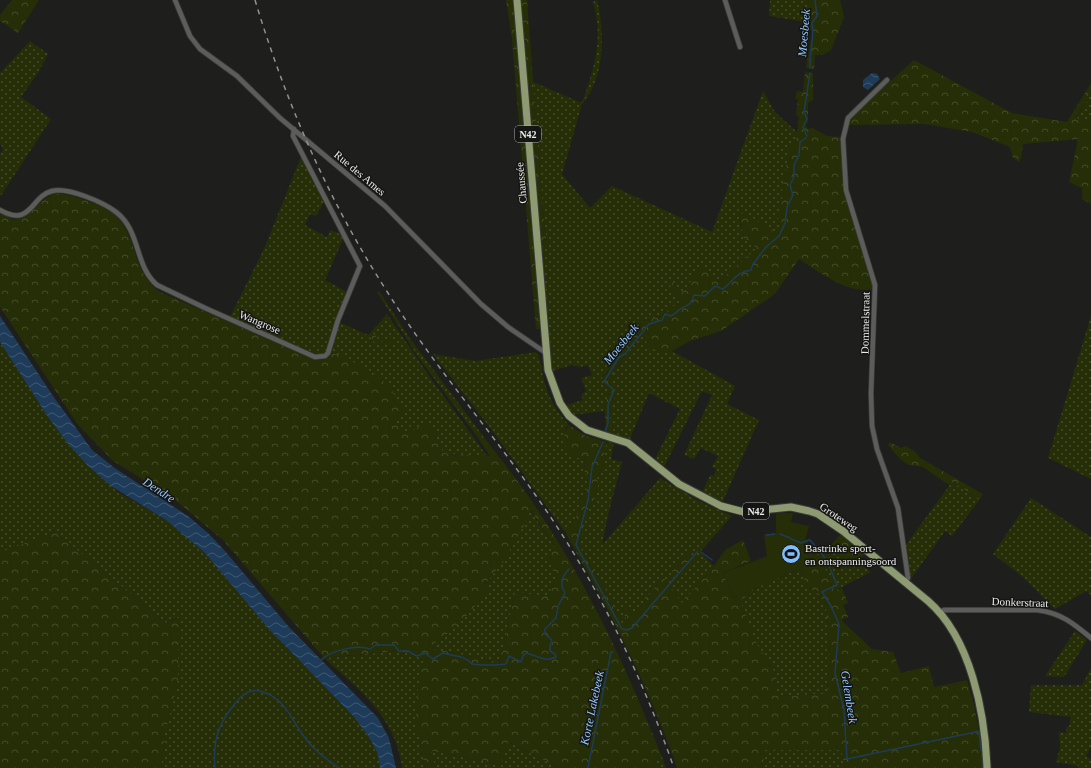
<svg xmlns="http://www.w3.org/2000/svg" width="1091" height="768" font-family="'Times New Roman',serif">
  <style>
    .grass { fill: url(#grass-dots); fill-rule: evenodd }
    .forest { fill: url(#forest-crowns); fill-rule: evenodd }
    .pitch { fill: #252e06 }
    .water { fill: url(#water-waves) }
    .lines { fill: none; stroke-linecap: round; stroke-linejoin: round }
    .stream { stroke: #1e3c59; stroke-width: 1.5 }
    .minor-casing { stroke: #3a3b39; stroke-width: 6 }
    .primary-casing { stroke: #3a3b39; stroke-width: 9 }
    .minor { stroke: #5c5d5a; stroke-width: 4.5 }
    .primary { stroke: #8e9a71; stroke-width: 7 }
    .rail { stroke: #91928f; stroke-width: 1.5; stroke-dasharray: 5 5; stroke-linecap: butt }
    .labels { text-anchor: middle; stroke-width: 3; stroke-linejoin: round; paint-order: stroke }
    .shield { fill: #151513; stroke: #abacaa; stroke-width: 1 }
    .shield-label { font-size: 10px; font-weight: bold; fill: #ebecea }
    .street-label { font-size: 11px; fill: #ebecea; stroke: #151513 }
    .poi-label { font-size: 11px; fill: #ebecea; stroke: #151513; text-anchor: start }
    .water-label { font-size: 12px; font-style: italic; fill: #93c7fb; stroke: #151513 }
  </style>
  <defs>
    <pattern id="grass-dots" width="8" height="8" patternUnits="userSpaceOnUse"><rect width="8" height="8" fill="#252e06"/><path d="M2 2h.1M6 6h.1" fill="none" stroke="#454c2a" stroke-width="1.8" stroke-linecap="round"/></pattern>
    <pattern id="forest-crowns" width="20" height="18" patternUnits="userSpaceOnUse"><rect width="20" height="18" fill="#252e06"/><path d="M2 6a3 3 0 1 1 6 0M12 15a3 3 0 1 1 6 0" fill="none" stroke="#454c2a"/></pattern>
    <pattern id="water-waves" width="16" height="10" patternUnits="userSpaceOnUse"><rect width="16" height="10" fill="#1e3c59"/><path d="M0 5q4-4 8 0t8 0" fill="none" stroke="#3f5871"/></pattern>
  </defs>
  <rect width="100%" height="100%" fill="#1e1f1c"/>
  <path class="grass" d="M597,0c8,32 8,78 -15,104l-20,70 28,34 22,-22 100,46 51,-141 12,21 22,20 -2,11h-5l-6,50 -7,24 5,4 -4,13 -34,-21 -5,2c1,16 6,25 19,33l-39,34 -25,-6 -5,9 -8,8 -7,-11 -4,3 10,17 -21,15 -17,4c-3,4 -4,6 -6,11 -3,8 -27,40 -34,45v6l8,7 -6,16 1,5 -32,4 -7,-10 17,-5 -2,-5 5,-4 -5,-13 11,-3 -4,-10 -8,2 -8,-2 -20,6 -10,-125h5l-4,-34 -10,-130 49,21c12,-34 22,-66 11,-101z
    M770,0h39l-3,22 -37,-6z
    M30,41l18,13 -9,17 -18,26 30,22 -51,78v-43l3,-5 -3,-6v-70z
    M1091,94v27l-15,-2z
    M301,157l23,45 -8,14 -6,-2 -5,11 22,12 4,-7 9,4 3,5 -18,41 22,12 -20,60 -8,3 -90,-36 35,-70z
    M379,291l30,46 71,95 -4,3 -60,-81 -39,-62z
    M387,314l47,69 53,73 -41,-2 -6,-6 -5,-14 -30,1 -74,-83 8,-30 29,13 13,10 6,-5 -5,2 -11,-10z
    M1091,316v163l-43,-21z
    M640,335l4,2c5,12 16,15 28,14l63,35 -8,18 32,16 -37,83 -20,-10 8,-18 4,1 2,-7 -4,-2 6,-11 -17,-8 -7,11 -10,-4 28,-60 -10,-4 -38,76 -9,-8 25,-50 -31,-16 -20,48 -25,-8 6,-10v-10l5,-17 -6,-12c3,-12 9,-18 16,-28 6,-7 9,-14 15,-21z
    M0,342l48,75 40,49 30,26 48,28 39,33 63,75 86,89 15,20 9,17 2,14h-219l17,-150 -12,5 -111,-91 -51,20 -4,-4z
    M536,352c6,8 5,14 7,24 4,19 13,35 26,49l-4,3 4,26 3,4 12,-1 1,17 4,1 -11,39 -13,18 -71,-99 -61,-79 42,7z
    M607,442l7,1 -3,16 11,3 -14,53 -6,30 58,-67 39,23 33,15 -32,36 14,14 -32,38 -19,-27 -28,37 -4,-3h-8l5,12 -4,3 -4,-5 -15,-32 -27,-45 10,-36 6,-8 4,-14 -1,-8 7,-14v-14zM688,551l6,2 -24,17z
    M952,482l28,17 -28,37 -7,-5 -35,49 -5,-34z
    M1031,498l60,39v58l-5,-4 -31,18 -31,-31 -31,-24z
    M530,510l24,36v22l3,8 -9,20 -33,-3 -15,70 -55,-12h-10l-3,-6c22,-15 42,-35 57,-58l-4,-2c18,-24 34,-48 45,-75z
    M836,549l17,16 4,-4 14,11 -37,19 -11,-28z
    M799,569l9,18 10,6 8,11 4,53 -3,37 -52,2 -4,-31c-17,-16 -23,-44 -31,-65l14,-7 -1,-4 4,-2z
    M1075,631l12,9 -23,37 -19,-1z
    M396,651l17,2 10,8 -6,66 8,41h-23c-5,-49 -43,-79 -78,-110z
    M1091,668v79l-5,9 5,3v9h-13l1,-2 -23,-4 4,-14 -1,-16 7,1 1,-7h2l2,-9 -42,-5 2,-27h51z
    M508,742l52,26h-125l-3,-17 69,14z
    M764,750h78l3,18h-83z
    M662,757l4,11h-12l2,-8z"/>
  <path class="forest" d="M12,0h27l-21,33 -18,-12v-6z
    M506,0h7l27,329h-4l-24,-290z
    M521,0h6l16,212 4,34h-5z
    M809,0h31l4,17 -13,33 -8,5h-8l-1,14 -8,-1 6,-36 -6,-10z
    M914,60l98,53 55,9 24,-39v11l-15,24 15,3v83l-9,-5v-11l-13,-6 9,-43 -55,5 -2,14 -2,4 -6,-4 -3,-11 -38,-15 -48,-8 -77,1 9,-13z
    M805,72l8,1v27l-5,3v18l-2,4 2,4 5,-1 14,8 15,1 2,38 30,113c-21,10 -58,-18 -75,-29l-24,35 -54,37 -31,10 -18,10 -12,1 -11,-5 -5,-10 -4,-2c-6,7 -9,14 -15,21 -7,10 -13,15 -16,28l4,1 3,7 -6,21 1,17 -7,3 2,-8 -2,-19 6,-16 -8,-7v-6l5,-3 7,-13 16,-19 12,-21 17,-4 21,-15 -10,-17 4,-3 7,11c11,-8 12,-21 23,-27l15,16 38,-34 -14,-11 -4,-22 5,-2 34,20 4,-12 -5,-4 7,-24 -2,-2 8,-48h5l4,-26 -3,-3 2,-15h-3l2,-8 6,1z
    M54,194c11,-1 22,3 33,7 60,17 34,62 73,91l154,67c9,2 12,1 17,-7l35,16 15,11 10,10 14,24 -11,7 11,14 22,-11 8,11 5,14 6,6 44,2 -14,-21 4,-3c18,24 37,47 53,71 54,79 94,166 129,254l-6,3 -2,8h-94l-52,-26 -7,23 -69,-14 3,17h-10l-8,-41 -2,-23 8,-43 -9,-8 -18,-2 -72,7 -101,-118 -49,-41 -62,-39 -34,-35 -78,-118v-93l14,6c19,-5 24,-20 40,-26zM531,510l23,36 -7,11 10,19 -9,20 -33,-3 -15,70 -55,-12h-10l-3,-6c23,-15 42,-35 57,-58l-4,-3 18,-22 19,-33z
    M371,332l11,10 8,-3 2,2 -4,4 -13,-2 -7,-8z
    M569,425l17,11 21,6 -3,8v14l-7,14 1,8 -4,14 -6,8 -6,28 -3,2 -1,6 27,45 15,32 4,4 4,-2 -5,-12 5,-3 7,6 28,-37 19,26 32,-37 11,-16 18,-10 8,21 -28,12 11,25 19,-9 1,4 -14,7 17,44 19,30 1,14 -2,8 52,-2 3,-37 -4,-53 -8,-11 -10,-6 -9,-18 19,-17 4,5 2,-1 -4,-5 9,-4 12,-13 24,20 -12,11 -17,-16 -13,14 11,28 8,-3 6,15 -5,2 5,12 -6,2v2l30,28 21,3 8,21 28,-7 5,21 33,-7c9,29 14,58 16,88h-138l-4,-18h-76l-3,18h-85c-28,-83 -69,-160 -112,-236l13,-18 11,-39 -4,-1 -1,-17 -12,1 -6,-8 -2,-18z
    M890,442l11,6 4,-2c7,3 11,6 15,12l63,36 -3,5 -28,-17 -3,3 -26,-18 -14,-2 -8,-5 -13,-15z
    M55,532l111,91 13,-5 -1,63 -13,53 -4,34h-161v-220l4,3z
    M688,551h3l5,6 -18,20 -8,-8z"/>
  <path class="pitch" d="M776,513h17l-2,9 18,4 -4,15 9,5 4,6 -19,17 -65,29 -11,-25 44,-17 -3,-21h12z"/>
  <path class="water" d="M872,73l5,1 3,5 -12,11 -5,-3v-7z
    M0,316l53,80 39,54 24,19 72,47 21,18 16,17 64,76 89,91 11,20 7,30h-16l-2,-14 -9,-17 -15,-20 -86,-89 -63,-75 -39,-33 -55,-34 -23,-20 -19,-21 -21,-28 -48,-75z"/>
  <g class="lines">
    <path class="stream" d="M810,68c-1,-16 5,-30 2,-45l5,-7 -2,-16
      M807,136l-4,-9 4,-8 -3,-7 6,-39
      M605,432l3,-9v-18l6,-15 -9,-8v-2l14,-23 6,-3 24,-30 13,-4 3,-6 6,2c4,-2 5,-3 8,-6 9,-7 11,-2 15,-15l11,1 10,-10 8,3c11,-9 14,-17 28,-19l2,-6 13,-17 13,-11 6,-13 2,-16 6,-12 -3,-10 4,-8v-12l5,-10 1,-13 6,-4
      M603,442l-11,25 -4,33 -12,45 46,84 5,1 5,-2 65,-76
      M780,534l10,4
      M766,535l9,-1
      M791,539l10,4 8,-3 2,1 14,17 5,10
      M701,552l11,8
      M831,570l6,15 -15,7 9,14 8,18 -4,49 9,37 3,49 124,-26 8,-2 2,20
      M320,661c9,-10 37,-17 50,-12l6,-4h18l5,6h9l9,5 8,-3 8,6 10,-6c11,4 20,1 29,11 12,2 22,1 34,0l3,-8 12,6 2,-6 3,-3c12,2 17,10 30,4l-1,-3 -5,-3v-6l2,-5 -7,-6v-5l11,-11 2,-12 7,-13c-6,-10 -3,-16 4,-24
      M982,754l1,14
      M215,768c-2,-26 2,-42 18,-62 9,-12 18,-20 33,-13 20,8 25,26 37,42 9,14 23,24 36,33
      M588,768l23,-116h2"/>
    <defs>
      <path id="minor" d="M175,0l15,36 10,13 37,27 43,42 105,88 96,98 27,23 38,26
        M725,0l15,47
        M887,80l-39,38 -5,21 3,51 29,95 -4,108 1,33 5,23 21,59 10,70 -3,4
        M0,210c31,18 31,-14 52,-19 16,-4 51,11 64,21 25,19 18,53 41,73l48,23 110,49 10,-1 3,-3 10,-33 22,-54 -67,-130 1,-7
        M940,612l4,-2h93c24,3 36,13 54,28"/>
      <path id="primary" d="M517,0l31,370 12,33 9,13 18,14 41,13 51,41 42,22 23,6 47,-5 18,4 9,3 25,17 85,70c43,37 57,112 59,167"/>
    </defs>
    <use href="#minor" class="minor-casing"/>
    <use href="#primary" class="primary-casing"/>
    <use href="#minor" class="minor"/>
    <use href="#primary" class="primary"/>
    <path class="rail" d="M255,0c31,103 74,202 133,293 44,70 98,132 146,200 60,84 106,178 140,275"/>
  </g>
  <defs>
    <symbol id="stadium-disc" viewBox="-11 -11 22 22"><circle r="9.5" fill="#80bdfa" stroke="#151513"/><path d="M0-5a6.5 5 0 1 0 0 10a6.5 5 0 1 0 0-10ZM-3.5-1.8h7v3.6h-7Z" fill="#111"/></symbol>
  </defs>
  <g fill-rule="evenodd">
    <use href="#stadium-disc" x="780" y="543" width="22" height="22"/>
  </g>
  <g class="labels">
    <g class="shield">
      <rect x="515" y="126" width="26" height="16" rx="3"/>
      <rect x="743" y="503" width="26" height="16" rx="3"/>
    </g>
    <g class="shield-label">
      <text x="528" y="138">N42</text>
      <text x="756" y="515">N42</text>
    </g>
    <g class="street-label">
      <text transform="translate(360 173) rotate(40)" y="4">Rue des Ames</text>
      <text transform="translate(521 183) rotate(-95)" y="4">Chaussée</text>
      <text transform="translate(260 322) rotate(23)" y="4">Wangrose</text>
      <text transform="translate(865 323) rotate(-89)" y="4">Dommelstraat</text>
      <text transform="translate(839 517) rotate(34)" y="4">Groteweg</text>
      <text transform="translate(1020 602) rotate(2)" y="4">Donkerstraat</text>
    </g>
    <g class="poi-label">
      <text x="805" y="552">Bastrinke sport-<tspan x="805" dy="13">en ontspanningsoord</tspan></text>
    </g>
    <g class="water-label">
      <text transform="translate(804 33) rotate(-85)" y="4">Moesbeek</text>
      <text transform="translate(621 344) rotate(-51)" y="4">Moesbeek</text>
      <text transform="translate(159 490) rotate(33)" y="4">Dendre</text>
      <text transform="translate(849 697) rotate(81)" y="4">Gelembeek</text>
      <text transform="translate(592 708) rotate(-78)" y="4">Korte Lakebeek</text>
    </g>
  </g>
</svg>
